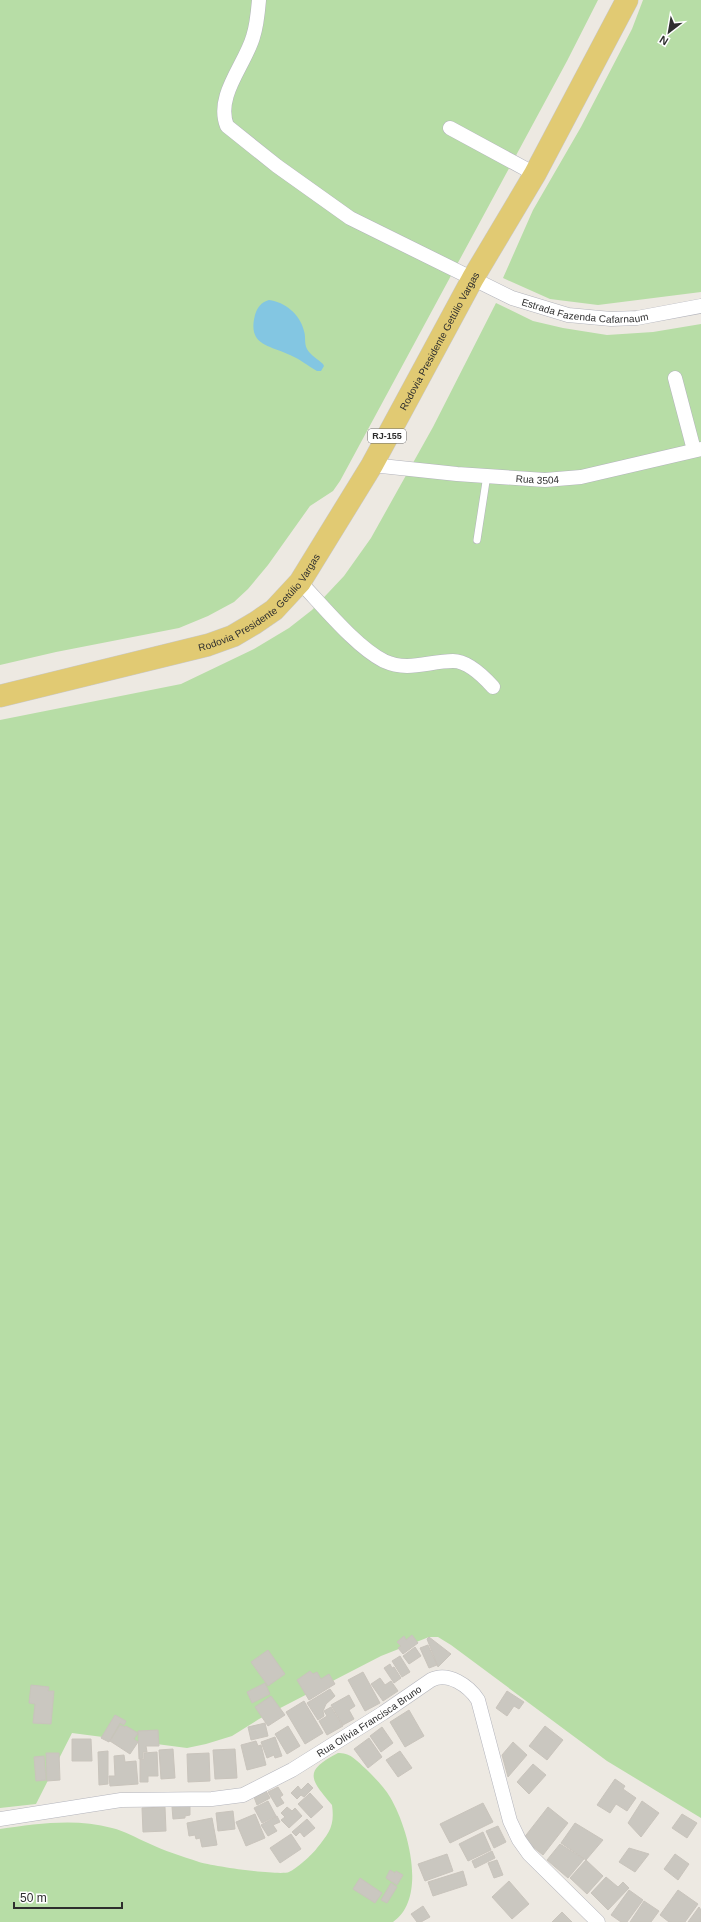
<svg xmlns="http://www.w3.org/2000/svg" width="701" height="1922" font-family="Arial,sans-serif">
  <style>
    .green { fill: #b7dda6 }
    .water { fill: #83c6e2 }
    .building { fill: #cac7c0; stroke: #c9c4bc }
    .lines { fill: none; stroke-linecap: round; stroke-linejoin: round }
    .service-casing { stroke: #b3b4bc; stroke-width: 8 }
    .minor-casing { stroke: #b3b4bc; stroke-width: 15 }
    .primary-casing { stroke: #c9c9c9; stroke-width: 23 }
    .service { stroke: #fff; stroke-width: 7 }
    .minor { stroke: #fff; stroke-width: 14 }
    .primary { stroke: #e1ca73; stroke-width: 22 }
    .labels { text-anchor: middle; stroke-width: 3; stroke-linejoin: round; paint-order: stroke }
    .shield { fill: #fff; stroke: #6d6d6d; stroke-width: 1 }
    .shield-label { font-size: 9px; font-weight: bold; fill: #2e2e2e }
    .street-label { font-size: 10px; fill: #2e2e2e; stroke: #fff }
  </style>
  <rect width="100%" height="100%" fill="#ede9e2"/>
  <path class="green" d="M0,0h598l-31,61 -227,420 -7,10 -23,15 -42,59 -20,24 -14,13 -26,14 -29,12 -123,24 -56,13z
    M643,0h58v292l-103,13 -48,-6 -47,-21 30,-68 48,-83 51,-98z
    M496,303l37,18 30,7 44,7 46,-3 48,-8v1494l-94,-57 -156,-116 -13,-8h-9l-48,19 -122,63 -27,17 -26,8 -19,4 -115,-15 -36,71 -36,4v-1088l181,-36 73,-35 35,-21 23,-18 32,-34 27,-38 62,-111z
    M338,1753c12,-1 19,8 28,16 8,8 18,18 24,28 18,30 38,101 3,125h-393v-93c36,-5 75,-11 112,-1 13,3 24,10 36,15 16,8 34,13 51,19 12,4 81,14 90,10 7,-3 23,-17 28,-24 12,-15 18,-22 15,-43 -22,-26 -29,-34 6,-52z"/>
  <path class="water" d="M269,300c16,2 31,14 35,31 2,6 0,12 3,18 4,7 11,10 16,15l1,2 -3,5h-4c-9,-5 -17,-12 -27,-16 -20,-10 -43,-9 -35,-40 2,-7 6,-13 14,-15z"/>
  <path class="building" d="M412,1635l6,8 -15,11 -5,-6 3,-2 -4,-4 7,-6 2,4z
    M429,1637l22,17 -13,13 -11,-28z
    M428,1645l9,20 -8,3 -9,-20z
    M415,1647l6,9 -12,8 -6,-8z
    M268,1650l17,24 -17,12 -17,-24z
    M400,1656l10,16 -8,5 -10,-16z
    M390,1664l2,4 2,-1 7,11 -7,5 -10,-15z
    M310,1671l3,3 4,-2 4,7 8,-5 6,10 -26,16 -12,-20z
    M363,1672l17,31 -15,8 -17,-31z
    M380,1678l5,7 6,-4 7,10 -15,10 -12,-17z
    M265,1683l5,11 -18,9 -5,-11z
    M31,1685l18,2 -1,4h6l-3,33 -18,-1 2,-19 -6,-1z
    M330,1689l5,7 -9,8 -3,7 1,5 -6,4 -11,-17z
    M507,1691l17,11 -5,7 -5,-3 -7,10 -11,-8z
    M349,1695l6,11 -6,4 5,9 -11,6 -12,-20z
    M271,1696l14,19 -17,11 -13,-19z
    M304,1701l19,32 -18,11 -19,-32z
    M331,1707l12,19 -16,9 -8,-14 8,-5 -3,-5z
    M409,1710l15,26 -19,11 -15,-25z
    M115,1715l11,6 -2,4 -4,-2 -11,19 -8,-4z
    M265,1723l3,13 -17,4 -3,-13z
    M120,1725l5,2 1,-1 12,7 -4,6 4,3 -8,12 -20,-13z
    M288,1726l12,20 -13,8 -12,-20z
    M545,1726l18,14 -16,20 -18,-14z
    M382,1727l11,16 -12,9 -11,-16z
    M158,1730l1,16h-13l1,6h-4v6l-4,1 -1,-28z
    M275,1737l7,19 -7,2 -1,-3 -7,3 -6,-16z
    M369,1738l13,19 -14,11 -14,-19z
    M72,1739h19l1,22h-20z
    M256,1741l2,5 3,-1 5,20 -19,5 -6,-25z
    M513,1742l14,13 -19,22 -6,-22z
    M173,1749l2,29 -14,1 -2,-29z
    M235,1749l2,29 -22,1 -2,-29z
    M108,1751v33l-9,1 -1,-33z
    M400,1751l12,17 -14,9 -12,-17z
    M157,1752l1,24h-10v6h-8v-23h4v-6z
    M46,1753h13l1,27 -13,1z
    M209,1753l1,28 -22,1 -1,-28z
    M124,1755l1,7 11,-1 2,23 -28,2 -1,-10h6l-1,-20z
    M44,1756l2,24 -10,1 -2,-24z
    M533,1764l13,11 -17,19 -12,-12z
    M615,1779l10,7 -2,3 13,9 -9,13 -11,-7 -6,9 -13,-8z
    M308,1783l5,5 -9,9 -3,-2 -4,4 -6,-6 7,-7 3,4z
    M278,1787l5,8 -3,2 4,6 -7,4 -9,-15z
    M266,1791l4,7 -13,7 -3,-8z
    M310,1793l13,14 -12,11 -13,-14z
    M268,1801l8,15 -14,7 -8,-15z
    M642,1801l17,12 -18,24 -13,-14z
    M483,1803l10,19 -43,21 -10,-19z
    M190,1806v9l-5,1v2l-12,1 -1,-12z
    M165,1807l1,24 -23,1 -1,-24z
    M287,1807l5,4 3,-3 7,8 -13,12 -8,-8 4,-3 -4,-4z
    M548,1807l20,16 -25,32 -20,-16z
    M233,1811l2,18 -17,2 -2,-18z
    M255,1814l10,24 -19,8 -10,-24z
    M682,1814l15,9 -10,15 -15,-10z
    M277,1816l3,6 -7,3 4,6 -9,5 -7,-11z
    M212,1818l5,27 -15,2 -2,-9 -4,1 -1,-4 -6,1 -2,-13z
    M307,1819l8,9 -11,9 -4,-5 -4,4 -4,-4z
    M575,1823l28,17 -17,20 -25,-17z
    M498,1826l8,16 -12,6 -8,-17z
    M483,1832l8,18 -23,11 -9,-17z
    M291,1834l10,15 -21,14 -10,-15z
    M560,1844l24,15 -16,19 -21,-18z
    M629,1848l20,6 -14,18 -16,-10z
    M492,1851l3,7 -20,10 -3,-7z
    M447,1854l6,17 -28,10 -7,-17z
    M675,1854l14,10 -11,16 -14,-11z
    M497,1860l6,15 -9,3 -6,-15z
    M586,1860l17,16 -16,18 -17,-16z
    M390,1870l5,3 1,-2 7,4 -6,10 -11,-7z
    M463,1871l4,14 -34,11 -5,-14z
    M606,1877l12,10 5,-5 6,6 -21,22 -17,-17z
    M360,1878l22,15 -7,10 -22,-14z
    M509,1881l20,23 -17,15 -20,-22z
    M391,1883l6,4 -10,16 -6,-3z
    M629,1890l14,10 -16,22h-6l-10,-7z
    M678,1890l20,14 -13,18h-16l-9,-7z
    M644,1901l15,10 -8,11h-21z
    M423,1906l7,11 -9,5h-4l-6,-8z
    M699,1907l2,3v12h-13z
    M562,1912l10,10h-20z"/>
  <g class="lines">
    <defs>
      <path id="service" d="M477,540l10,-65"/>
      <g id="minor">
        <path id="s1" d="M259,0c-1,12 -2,25 -6,37 -8,28 -38,59 -26,89l50,40 73,52 162,80 56,17 43,4 26,-1 64,-12"/>
        <path d="M450,128l85,46"/>
        <path d="M675,378l19,72"/>
        <path id="s2" d="M372,465l85,9 88,6 36,-3 120,-28"/>
        <path d="M300,582c22,23 56,65 84,79 24,11 45,0 69,0 15,0 31,16 40,26"/>
        <path id="s3" d="M0,1819l121,-19 91,-1 31,-4 49,-25 91,-57 48,-33c17,-9 38,6 47,20l32,121 9,19 10,14 69,68"/>
      </g>
      <g id="primary">
        <path id="s4" d="M0,696l208,-51 25,-9 22,-13 19,-13 26,-28 72,-117 101,-187 62,-104 92,-174"/>
      </g>
    </defs>
    <use href="#service" class="service-casing"/>
    <use href="#minor" class="minor-casing"/>
    <use href="#primary" class="primary-casing"/>
    <use href="#service" class="service"/>
    <use href="#minor" class="minor"/>
    <use href="#primary" class="primary"/>
  </g>
  <g class="labels">
    <rect class="shield" x="368" y="429" width="38" height="14" rx="3"/>
    <g class="shield-label">
      <text x="387" y="439">RJ-155</text>
    </g>
    <g class="street-label">
      <text dy="4" stroke="none"><textPath href="#s1" startOffset="542">Estrada Fazenda Cafarnaum</textPath></text>
      <text dy="4" stroke="none"><textPath href="#s4" startOffset="606">Rodovia Presidente Getúlio Vargas</textPath></text>
      <text dy="4" stroke="none"><textPath href="#s2" startOffset="166">Rua 3504</textPath></text>
      <text dy="4" stroke="none"><textPath href="#s4" startOffset="282">Rodovia Presidente Getúlio Vargas</textPath></text>
      <text dy="4" stroke="none"><textPath href="#s3" startOffset="391">Rua Olívia Francisca Bruno</textPath></text>
    </g>
  </g>
  <g transform="translate(669 32) rotate(211)" stroke="#ffffff" stroke-width="3" paint-order="stroke">
  <path d="M0-3L7 15L0 10L-7 15Z" fill="#2e2e2e"/>
  <text y="-6" font-size="11" font-weight="bold" text-anchor="middle" fill="#2e2e2e">N</text>
  </g>
  <path d="M14 1902v6h108v-6" fill="none" stroke="#2e2e2e" stroke-width="2"/>
  <text x="20" y="1902" font-size="12" fill="#2e2e2e" stroke="#ffffff" stroke-width="3" paint-order="stroke">50 m</text>
</svg>
